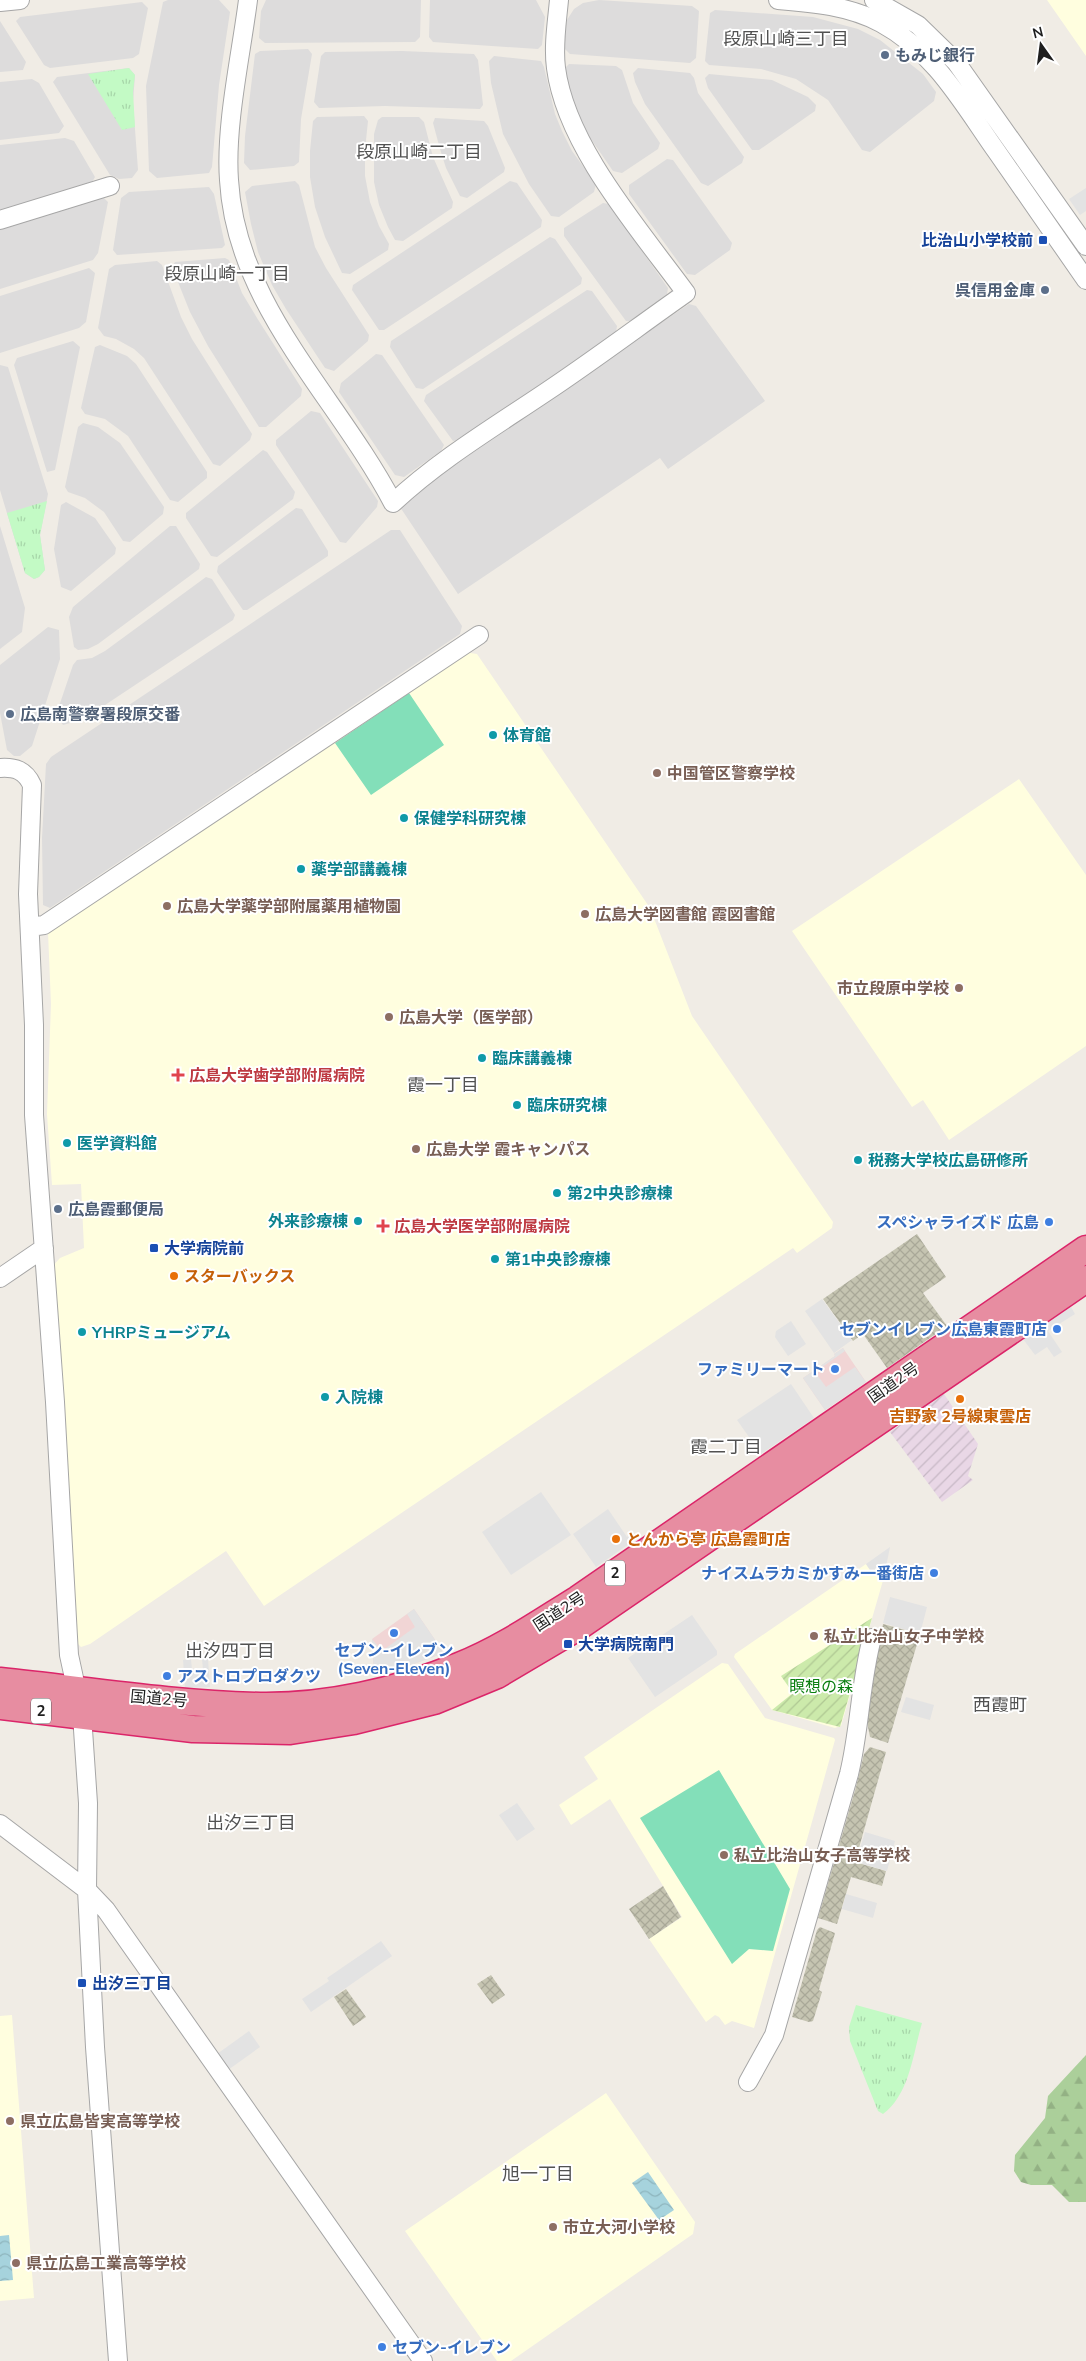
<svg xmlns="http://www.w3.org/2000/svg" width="1086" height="2361" font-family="'Nunito Sans','Noto Sans JP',sans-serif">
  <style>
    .residential { fill: #dddcdc }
    .commercial { fill: #f1d5d5 }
    .industrial { fill: url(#industrial-furrows) }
    .education { fill: #fffedf }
    .construction { fill: url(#construction-cross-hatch) }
    .forest { fill: url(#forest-firs) }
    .park { fill: url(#park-tufts) }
    .garden { fill: url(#garden-furrows) }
    .pitch { fill: #83dfb9 }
    .parking { fill: #e3e3e3 }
    .water { fill: url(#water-waves) }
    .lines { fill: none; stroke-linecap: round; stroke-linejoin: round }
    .minor-casing { stroke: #a6a6a6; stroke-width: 20 }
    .highway-casing { stroke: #db2569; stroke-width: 29 }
    .minor { stroke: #fff; stroke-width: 18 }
    .highway { stroke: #e78da1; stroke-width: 26 }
    .service-dot { fill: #5c6f8a; stroke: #fff; stroke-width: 2 }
    .transit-dot { fill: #1a4fb4; stroke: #fff; stroke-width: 2 }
    .culture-dot { fill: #0f9aa8; stroke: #fff; stroke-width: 2 }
    .education-dot { fill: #8d6e63; stroke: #fff; stroke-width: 2 }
    .health-dot { fill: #e0444e; stroke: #fff; stroke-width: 2 }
    .shop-dot { fill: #3f7fe0; stroke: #fff; stroke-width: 2 }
    .food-dot { fill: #e8710a; stroke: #fff; stroke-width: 2 }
    .labels { text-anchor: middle; stroke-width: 4; stroke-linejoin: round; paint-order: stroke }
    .shield { fill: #fff; stroke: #626262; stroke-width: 1 }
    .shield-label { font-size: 15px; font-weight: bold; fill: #1f1f1f }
    .service-label { font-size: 16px; font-weight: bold; fill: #4e5e75; stroke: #fff; text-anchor: start }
    .transit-label { font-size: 16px; font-weight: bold; fill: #164399; stroke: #fff; text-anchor: start }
    .culture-label { font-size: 16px; font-weight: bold; fill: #0d838f; stroke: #fff; text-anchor: start }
    .education-label { font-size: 16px; font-weight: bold; fill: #785e54; stroke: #fff; text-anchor: start }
    .health-label { font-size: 16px; font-weight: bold; fill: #be3a42; stroke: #fff; text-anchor: start }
    .shop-label { font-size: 16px; font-weight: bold; fill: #366cbe; stroke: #fff; text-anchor: end }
    .food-label { font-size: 16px; font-weight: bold; fill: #c56008; stroke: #fff; text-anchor: start }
    .street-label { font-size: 16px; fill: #1f1f1f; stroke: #fff }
    .park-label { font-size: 16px; fill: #0b7f11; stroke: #fff }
    .neighbourhood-label { font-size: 18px; fill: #525252; stroke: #fff }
  </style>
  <defs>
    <pattern id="industrial-furrows" width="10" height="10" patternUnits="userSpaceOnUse" patternTransform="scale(1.25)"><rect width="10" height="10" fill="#e9d7e6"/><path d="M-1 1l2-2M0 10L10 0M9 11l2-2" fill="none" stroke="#c7b8c5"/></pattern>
    <pattern id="construction-cross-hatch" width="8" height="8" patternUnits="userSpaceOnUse" patternTransform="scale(1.25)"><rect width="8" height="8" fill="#c5c4b1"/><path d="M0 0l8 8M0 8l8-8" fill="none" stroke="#a9a898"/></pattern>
    <pattern id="forest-firs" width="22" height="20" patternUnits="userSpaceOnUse" patternTransform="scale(1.25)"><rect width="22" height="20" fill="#abcf9a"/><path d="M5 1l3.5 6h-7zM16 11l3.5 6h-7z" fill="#93b184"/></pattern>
    <pattern id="park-tufts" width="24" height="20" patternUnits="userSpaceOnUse" patternTransform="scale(1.25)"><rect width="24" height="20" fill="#c3fac5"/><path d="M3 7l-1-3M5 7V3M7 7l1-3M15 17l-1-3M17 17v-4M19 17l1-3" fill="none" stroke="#a7d6a9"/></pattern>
    <pattern id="garden-furrows" width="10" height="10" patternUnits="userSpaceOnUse" patternTransform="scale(1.25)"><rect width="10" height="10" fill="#cceaab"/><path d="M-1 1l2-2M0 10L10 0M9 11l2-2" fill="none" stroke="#afc893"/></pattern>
    <pattern id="water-waves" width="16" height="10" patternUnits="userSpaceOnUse" patternTransform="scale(1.25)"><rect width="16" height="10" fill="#a6d3dd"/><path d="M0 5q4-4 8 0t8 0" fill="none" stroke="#8eb5bd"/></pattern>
  </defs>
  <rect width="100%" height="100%" fill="#f0ece5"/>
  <path class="residential" d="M168,0h51l11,12 -11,73 -7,82 -3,6 -52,5 -8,-7 -3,-85 17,-84z
    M266,0h155l-1,37 -5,5 -150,1 -6,-5 2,-27z
    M430,0h106l9,17 -3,28 -4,4 -105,-7 -4,-5z
    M599,0l93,6 7,5 -3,47 -6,5 -120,-9 -6,-6v-17l3,-11 7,-11 9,-6z
    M142,2l6,6 -9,46 -6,4 -83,10 -6,-3 -28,-44 4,-4z
    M715,10l98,7 45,12 22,11 43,34 13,18 -2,9 -64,51 -8,-2 -34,-50 -32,-21 -35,-10 -52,-4 -4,-4 5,-48z
    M0,21l26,41 -3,8 -23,2z
    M308,49l4,5 -11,65 -2,43 -5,4 -44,4 -6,-7 1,-27 10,-82 5,-3z
    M402,51l72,3 4,6 5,45 -3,4 -95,-3 -66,2 -5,-6 7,-46 4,-4z
    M494,56l47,5 3,6 11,47 7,17 10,20 24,33 -2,8 -35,25 -8,-1 -22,-32 -26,-50 -12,-51 -2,-22z
    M569,64l47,2 6,4 11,33 27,40 -2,6 -36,24 -9,-2 -27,-39 -7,-14 -8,-19 -6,-31z
    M129,68l6,7 -2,27 5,68 -6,8 -13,1 -9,-4 -57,-93 4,-5z
    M638,68l52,5 4,5 4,15 46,64 -2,6 -34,23 -7,-3 -56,-79 -10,-22 -2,-9z
    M709,74l63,6 36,17 8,8 -1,6 -56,39h-7l-44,-62 -3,-10z
    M32,79l7,4 25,43 -5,7 -59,7v-58z
    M364,116l4,5 -3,29v26l5,26 9,24 10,18 -1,6 -38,24 -8,-1 -17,-36 -10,-30 -5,-30v-26l3,-30 4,-4z
    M382,117h37l5,5 9,35 20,45 -1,6 -49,33 -8,-1 -7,-13 -9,-22 -5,-23v-48l4,-14z
    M435,118l49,3 4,5 17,42 -1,4 -37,26 -7,-2 -14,-28 -6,-19 -7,-26z
    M65,138l9,3 21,36 -4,7 -91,28v-67z
    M667,159l6,1 59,83 -2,7 -35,25 -8,-1 -58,-80v-9z
    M295,181l4,4 16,62 11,21 43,67 -1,6 -34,30 -9,-3 -39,-59 -14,-24 -14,-33 -7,-28 -6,-32 7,-6z
    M510,181l7,2 25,37 -1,7 -157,103h-5l-27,-40 1,-5z
    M209,187l5,7 11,51 -3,3 -105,7 -4,-5 8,-52 8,-6z
    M102,196l6,6 -10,51 -5,7 -93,29v-62z
    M603,203l6,1 59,84 -1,6 -37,27h-4l-62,-85v-8z
    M550,237l5,2 27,39 -1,6 -158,105 -7,-1 -26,-41 1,-6z
    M225,258l4,2 13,33 15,25 45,71 -1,7 -35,31h-7l-51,-81 -18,-34 -18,-45 3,-5z
    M157,261l5,4 19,52 11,22 60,95 -2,6 -30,26 -7,-2 -69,-106 -10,-9 -18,-10 -12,-3 -6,-8 11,-59 6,-4z
    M89,268l6,5 -9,49 -7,6 -79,25v-57z
    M587,290l5,1 25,35 -1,6 -156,108 -7,1 -29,-40 2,-6z
    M689,304l7,2 69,95 -97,68 -8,-11 -202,136 -58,-87 17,-20z
    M73,341l7,6 -25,123 -8,2 -33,-107 3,-7z
    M100,345l27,11 9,8 71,108v6l-29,24 -8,-2 -42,-64 -23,-17 -20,-5 -4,-6 14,-61z
    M376,354l6,1 62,90 -3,6 -37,26 -9,-2 -56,-83 2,-9z
    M0,365l8,2 40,127 -8,41 5,35 -6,7 -5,2 -9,-6 -25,-83z
    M311,411l9,2 58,88 -1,6 -31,36 -6,-1 -64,-97v-5z
    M83,423l15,4 22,16 44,64 -1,7 -33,28 -7,-1 -19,-29 -19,-14 -17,-6 -3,-5 13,-60z
    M263,450l4,2 28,40 -2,7 -76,58 -6,-1 -25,-38v-5z
    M66,502l29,16 21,30 -1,6 -44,37 -10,-4 -7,-38 7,-44z
    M296,508l6,1 26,42v5l-81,54h-4l-26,-38 1,-6z
    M0,526l25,82 -3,24 -22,17z
    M170,526h6l24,38 -1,5 -101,75 -10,5 -10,1 -4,-3 -5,-30 4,-10z
    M391,530h9l62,96 -2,8 -410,274 -7,-3 -1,-67 4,-74 5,-7z
    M206,577l6,2 23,36 -2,5 -131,87 -21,13 -18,5 -7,-10 17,-50 4,-5 15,-2 13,-7z
    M48,627l11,3 1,29 -28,87 -12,10h-6l-7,-6 -7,-37v-48z"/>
  <path class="commercial" d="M843,1348l23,34 -41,28 -22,-32 32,-22 -1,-2z
    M414,1609l30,44 -36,13 -34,7 -2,-34z"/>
  <path class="industrial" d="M944,1394l34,50 -10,32 5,4 -31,22 -52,-70z"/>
  <path class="education" d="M1047,0h39v56z
    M463,652l14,2 173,254 42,108 141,206 -1,6 -35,25 -4,-5 -529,358 -38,-55 -136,93 -9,3 -4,-4 -25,-376 8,-9 24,-10 -3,-64 -29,1 -5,-71 4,-110 -3,-72z
    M1019,779l67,96v171l-137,94 -26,-40 -11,7 -120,-176z
    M866,1564l6,9 12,4 -43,149 -6,2 -63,-18 -38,-53 1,-3z
    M722,1663l6,1 37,54 69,20 1,2 -81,288 -22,-7 -7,4 -6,-8 -4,-2 -9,7 -57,-83 33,-22 -72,-118 -39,26 -12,-20 39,-26 -14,-22z
    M12,2015l22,283 -34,3v-285z
    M606,2093l89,129 -2,12 -182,127h-14l-92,-130z"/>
  <path class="construction" d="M917,1234l29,43 -23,16 24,33 -60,42 -24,-34 -10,7 -30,-42z
    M883,1624l37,10 -32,109 -18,-6 -3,-15h-3z
    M870,1747l16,5 -31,110 31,9 -4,15 -31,-9 -14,47 -19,-6 38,-131 8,-33z
    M663,1886l18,31 -32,22 -20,-30z
    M820,1927l15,6 -16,57 3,2 -9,29 -4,1 -17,-5 25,-87z
    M491,1975l14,20 -13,9 -15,-20z
    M346,1989l20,28 -13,9 -19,-29z"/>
  <path class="forest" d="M1086,2055v147h-17l-17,-17h-21l-10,-3 -7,-11 1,-16 30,-37 3,-22z"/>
  <path class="park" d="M129,68l6,7 -2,17 2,35 -13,3 -34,-56z
    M47,501l-7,34 5,35 -6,7 -5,2 -9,-6 -18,-60z
    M856,2005l66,18c-9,30 -12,71 -39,91l-5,-3 -28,-70 -1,-14z"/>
  <path class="garden" d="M872,1618l-32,109 -68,-17 21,-17 -12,-17z"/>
  <path class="pitch" d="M409,693l35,52 -73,50 -36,-52z
    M719,1770l71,119 -17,62 -24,-2 -17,15 -92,-146z"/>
  <path class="parking" d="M1086,188v23l-6,4 -11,-16z
    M822,1299l30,41 -18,13 -29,-42z
    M1071,1307l4,7 -27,17 14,21 -8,5 -7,-10 -12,8 -12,-16z
    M791,1321l15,23 -18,12 -13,-19 1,-6z
    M843,1348l2,3 -30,21 11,15 29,-20 11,15 -41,28 -22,-32 32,-22 -1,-2z
    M791,1384l23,34 -53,36 -24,-34z
    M541,1492l30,43 -60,40 -29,-43z
    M608,1509l19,28 5,-4 4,6 -40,28 -23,-33z
    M890,1547l-6,29 -12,-3 -6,-9z
    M890,1597l37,10 -7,27 -37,-11z
    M414,1609l30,44 -36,13 -34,7 -2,-34 10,12 33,-24 -8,-13z
    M692,1615l25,36v4l-62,42 -27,-39z
    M191,1659l1,11h11l-1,-11h6l2,28 -25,1 -2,-28z
    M906,1697l28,8 -4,15 -29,-8z
    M517,1803l18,26 -18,12 -18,-26z
    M865,1832l30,9 -8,30 -31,-9z
    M846,1894l31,9 -4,15 -31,-9z
    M381,1941l11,15 -81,56 -9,-13 27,-18 -2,-3z
    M249,2031l11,16 -32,23 -11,-16z"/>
  <path class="water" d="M648,2172l26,38 -15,10 -27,-37z
    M9,2235l4,45 -13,1v-45z"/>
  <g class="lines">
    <defs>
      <path id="minor" d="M248,0c-7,55 -23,126 -19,180 7,126 108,216 164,323 46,-43 101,-76 153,-111 48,-32 93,-66 140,-99 -46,-63 -120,-147 -130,-225 -3,-22 1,-46 3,-68
        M778,0c36,3 71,6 103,23 54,29 82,81 116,129 30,43 59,85 89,128
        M874,0l44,25 38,37 130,184
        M0,2l20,-2
        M0,220l110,-34
        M0,768c15,-1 25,2 32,17l-4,109 6,131v90l21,287 14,253 13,60 6,88 -1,87 8,157 23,314
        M30,927l14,-2 435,-290
        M0,1278l44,-30
        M0,1824l87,66 19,20 317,451
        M748,2082l26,-47 75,-261c11,-45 11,-91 23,-136"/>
      <path id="highway" d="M0,1681c86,9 173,23 260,25 67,1 137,-15 199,-40 43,-17 80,-43 119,-67l508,-350
        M0,1706l193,23 97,2 64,-10 80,-20 63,-26 81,-48 508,-348"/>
    </defs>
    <use href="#minor" class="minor-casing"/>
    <use href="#highway" class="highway-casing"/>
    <use href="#minor" class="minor"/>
    <use href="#highway" class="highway"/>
  </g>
  <g class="service-dot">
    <circle cx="885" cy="55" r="5"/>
    <circle cx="1045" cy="290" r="5"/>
    <circle cx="10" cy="714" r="5"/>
    <circle cx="58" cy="1209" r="5"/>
  </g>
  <g class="transit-dot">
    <rect x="1038" y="235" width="10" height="10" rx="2.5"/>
    <rect x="149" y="1243" width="10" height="10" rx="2.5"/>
    <rect x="563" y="1639" width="10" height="10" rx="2.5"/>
    <rect x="77" y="1978" width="10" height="10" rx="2.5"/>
  </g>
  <g class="culture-dot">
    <circle cx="493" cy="735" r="5"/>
    <circle cx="404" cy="818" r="5"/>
    <circle cx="301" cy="869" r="5"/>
    <circle cx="482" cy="1058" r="5"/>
    <circle cx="517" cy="1105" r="5"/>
    <circle cx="67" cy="1143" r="5"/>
    <circle cx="858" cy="1160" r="5"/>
    <circle cx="557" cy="1193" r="5"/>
    <circle cx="358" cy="1221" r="5"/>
    <circle cx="495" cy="1259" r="5"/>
    <circle cx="82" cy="1332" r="5"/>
    <circle cx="325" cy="1397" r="5"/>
  </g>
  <g class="education-dot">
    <circle cx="657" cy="773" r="5"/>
    <circle cx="167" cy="906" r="5"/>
    <circle cx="585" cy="914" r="5"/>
    <circle cx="959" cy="988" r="5"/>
    <circle cx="389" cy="1017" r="5"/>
    <circle cx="416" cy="1149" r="5"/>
    <circle cx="814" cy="1636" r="5"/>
    <circle cx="724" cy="1855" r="5"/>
    <circle cx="10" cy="2121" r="5"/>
    <circle cx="553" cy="2227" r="5"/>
    <circle cx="16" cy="2263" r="5"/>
  </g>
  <g class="health-dot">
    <path d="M175.5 1067.5h5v5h5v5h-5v5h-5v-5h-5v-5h5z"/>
    <path d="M380.5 1218.5h5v5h5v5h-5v5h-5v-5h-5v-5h5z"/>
  </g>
  <g class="shop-dot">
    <circle cx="1049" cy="1222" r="5"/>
    <circle cx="1057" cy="1329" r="5"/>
    <circle cx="835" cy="1369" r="5"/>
    <circle cx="934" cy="1573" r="5"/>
    <circle cx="394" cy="1633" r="5"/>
    <circle cx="167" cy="1676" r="5"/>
    <circle cx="382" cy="2347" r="5"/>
  </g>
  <g class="food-dot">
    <circle cx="174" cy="1276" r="5"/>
    <circle cx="960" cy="1399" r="5"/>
    <circle cx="616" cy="1539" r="5"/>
  </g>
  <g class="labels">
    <g class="shield">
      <rect x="605" y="1560.5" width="20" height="25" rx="4"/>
      <rect x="31" y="1698.5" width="20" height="25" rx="4"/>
    </g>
    <g class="shield-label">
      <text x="615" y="1578">2</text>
      <text x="41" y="1716">2</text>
    </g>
    <g class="service-label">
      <text x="895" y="61">もみじ銀行</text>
      <text x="1035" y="296" text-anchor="end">呉信用金庫</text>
      <text x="20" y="720">広島南警察署段原交番</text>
      <text x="68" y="1215">広島霞郵便局</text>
    </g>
    <g class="transit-label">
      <text x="1033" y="246" text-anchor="end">比治山小学校前</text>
      <text x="164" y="1254">大学病院前</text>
      <text x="578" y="1650">大学病院南門</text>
      <text x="92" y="1989">出汐三丁目</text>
    </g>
    <g class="culture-label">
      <text x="503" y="741">体育館</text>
      <text x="414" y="824">保健学科研究棟</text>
      <text x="311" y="875">薬学部講義棟</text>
      <text x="492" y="1064">臨床講義棟</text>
      <text x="527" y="1111">臨床研究棟</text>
      <text x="77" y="1149">医学資料館</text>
      <text x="868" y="1166">税務大学校広島研修所</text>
      <text x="567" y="1199">第2中央診療棟</text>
      <text x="348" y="1227" text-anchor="end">外来診療棟</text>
      <text x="505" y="1265">第1中央診療棟</text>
      <text x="92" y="1338">YHRPミュージアム</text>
      <text x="335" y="1403">入院棟</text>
    </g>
    <g class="education-label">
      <text x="667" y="779">中国管区警察学校</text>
      <text x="177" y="912">広島大学薬学部附属薬用植物園</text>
      <text x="595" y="920">広島大学図書館 霞図書館</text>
      <text x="949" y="994" text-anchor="end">市立段原中学校</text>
      <text x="399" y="1023">広島大学（医学部）</text>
      <text x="426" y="1155">広島大学 霞キャンパス</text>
      <text x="824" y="1642">私立比治山女子中学校</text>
      <text x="734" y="1861">私立比治山女子高等学校</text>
      <text x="20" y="2127">県立広島皆実高等学校</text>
      <text x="563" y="2233">市立大河小学校</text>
      <text x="26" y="2269">県立広島工業高等学校</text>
    </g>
    <g class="health-label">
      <text x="189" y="1081">広島大学歯学部附属病院</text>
      <text x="394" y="1232">広島大学医学部附属病院</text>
    </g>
    <g class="shop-label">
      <text x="1039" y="1228">スペシャライズド 広島</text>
      <text x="1047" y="1335">セブンイレブン広島東霞町店</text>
      <text x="825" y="1375">ファミリーマート</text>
      <text x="924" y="1579">ナイスムラカミかすみ一番街店</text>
      <text x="394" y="1656" text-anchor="middle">セブン-イレブン<tspan x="394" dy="18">(Seven-Eleven)</tspan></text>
      <text x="177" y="1682" text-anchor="start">アストロプロダクツ</text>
      <text x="392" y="2353" text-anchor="start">セブン-イレブン</text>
    </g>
    <g class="food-label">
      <text x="184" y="1282">スターバックス</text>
      <text x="960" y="1422" text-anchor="middle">吉野家 2号線東雲店</text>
      <text x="626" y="1545">とんから亭 広島霞町店</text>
    </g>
    <g class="street-label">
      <text transform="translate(893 1382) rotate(-35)" y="6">国道2号</text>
      <text transform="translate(559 1611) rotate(-33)" y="6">国道2号</text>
      <text transform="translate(159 1698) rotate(5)" y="6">国道2号</text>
    </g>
    <g class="park-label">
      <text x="821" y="1692">瞑想の森</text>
    </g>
    <g class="neighbourhood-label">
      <text x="786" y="45">段原山崎三丁目</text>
      <text x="419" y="158">段原山崎二丁目</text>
      <text x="227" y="280">段原山崎一丁目</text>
      <text x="443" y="1091">霞一丁目</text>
      <text x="726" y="1453">霞二丁目</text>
      <text x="230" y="1657">出汐四丁目</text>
      <text x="1000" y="1711">西霞町</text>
      <text x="251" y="1829">出汐三丁目</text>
      <text x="538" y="2180">旭一丁目</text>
    </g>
  </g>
  <g transform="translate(1041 45) rotate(346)" stroke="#ffffff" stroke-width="4" paint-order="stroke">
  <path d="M0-4L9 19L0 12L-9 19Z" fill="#1f1f1f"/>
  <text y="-8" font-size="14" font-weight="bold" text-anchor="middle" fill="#1f1f1f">N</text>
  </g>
</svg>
